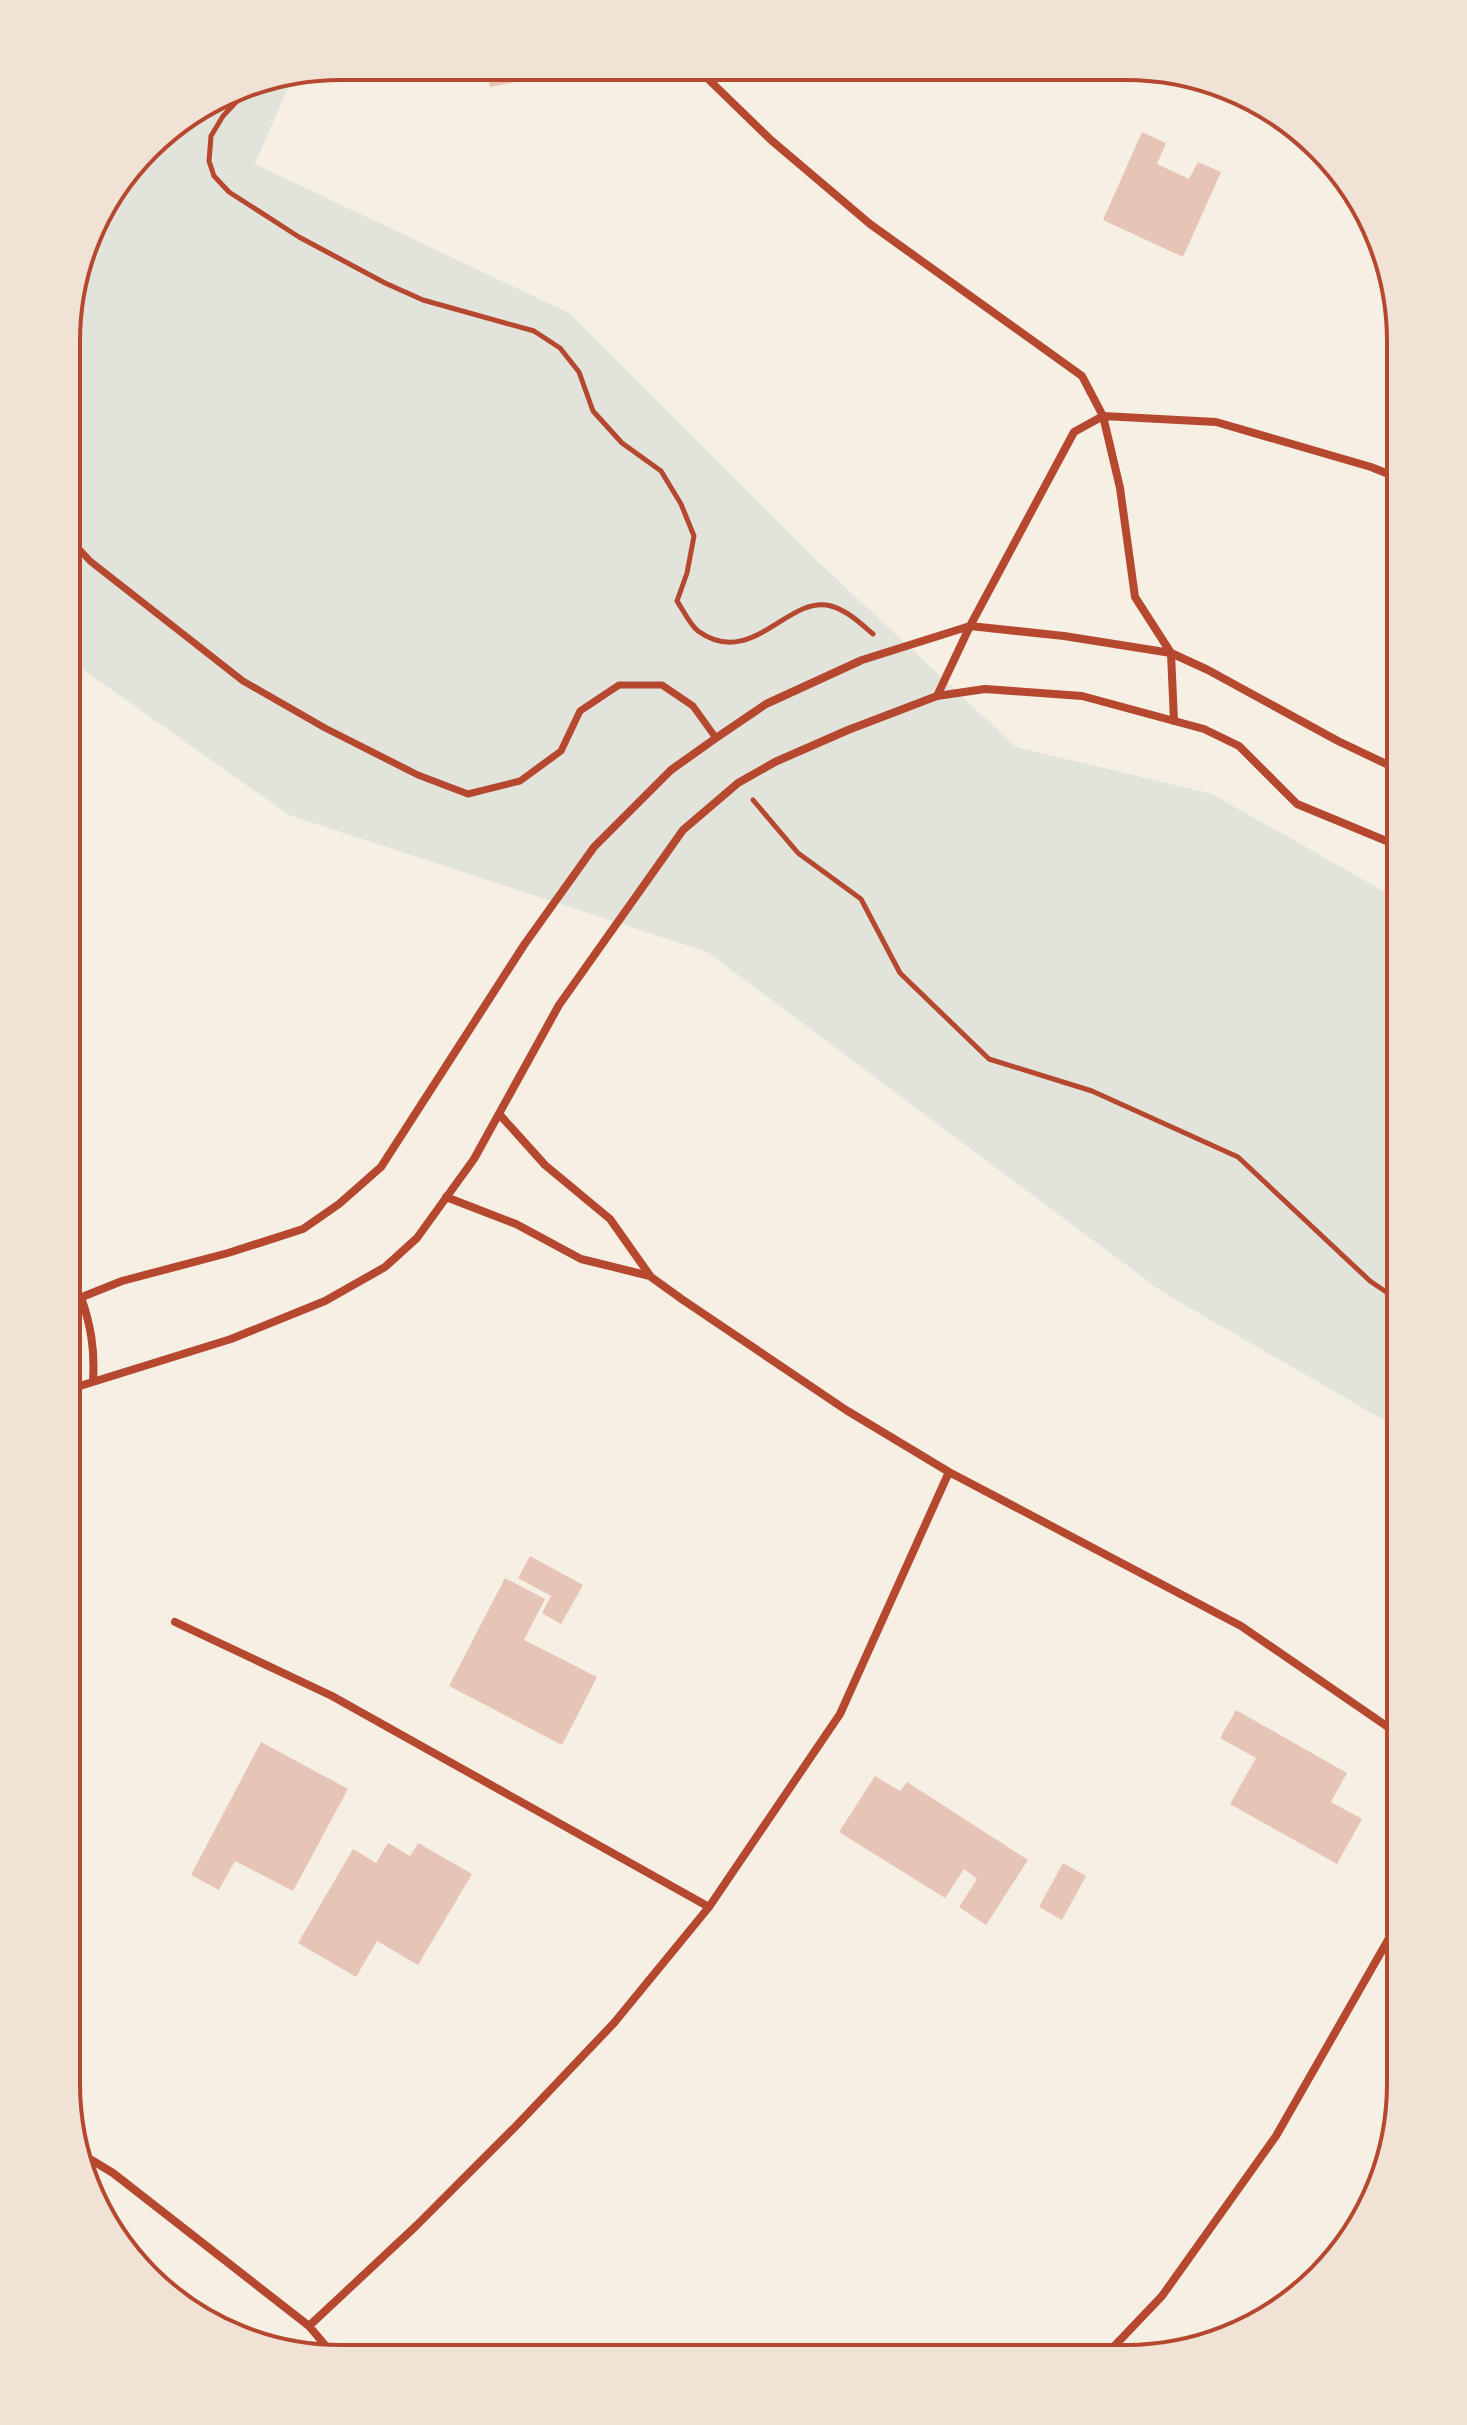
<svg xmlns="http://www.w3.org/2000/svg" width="1467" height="2425" font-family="Mulish,sans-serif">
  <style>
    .green { fill: #e2e4dc }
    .building { fill: #e6c5b7 }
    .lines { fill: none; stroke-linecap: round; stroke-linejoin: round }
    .path { stroke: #b5482f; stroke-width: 5 }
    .pedestrian { stroke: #b5482f; stroke-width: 7 }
    .minor { stroke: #b5482f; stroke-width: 8 }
    .rim { fill: none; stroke: #b5482f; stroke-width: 4 }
  </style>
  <rect width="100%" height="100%" fill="#f6efe4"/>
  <path class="green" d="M293,76l-38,88 314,149 244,244 203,190 196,47 189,107v529l-237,-137 -457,-341 -418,-137 -221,-156v-353l27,-87 64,-84 77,-48z"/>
  <path class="building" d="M486,66l59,1 2,9 -57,11z
    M1183,77l39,16 -1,4 -39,-17z
    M1142,132l24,11 -9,21 32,15 9,-17 23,10 -38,85 -80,-37z
    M530,1556l53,29 -22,39 -19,-11 9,-17 -33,-18z
    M505,1578l40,21 -21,41 73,37 -35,68 -113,-59z
    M1236,1710l111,63 -16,29 31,17 -25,45 -107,-60 26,-46 -36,-20z
    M261,1742l87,47 -55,102 -58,-30 -16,29 -28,-15z
    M875,1776l25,15 7,-9 121,78 -42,65 -27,-18 18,-28 -13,-10 -19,29 -106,-66z
    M388,1843l22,13 8,-13 54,31 -54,91 -41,-24 -21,36 -58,-34 55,-94 23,14z
    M1063,1863l23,13 -24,44 -23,-13z
    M1392,2145l-6,28 -2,4 -10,-7z"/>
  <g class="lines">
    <path class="path" d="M254,83l-31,33 -12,20 -2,25 5,15 15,16 70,45 86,46 38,17 111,31 26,17 19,24 14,39 29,32 39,28 20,33 13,32 -7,37 -10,28c6,9 13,24 21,30 54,39 90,-37 133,-25 17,5 29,17 42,28
      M753,800l45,53 63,46 39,74 89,86 103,32 146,66 132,124 31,21"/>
    <path class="pedestrian" d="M68,537l22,24 153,120 82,47 93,47 50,19 52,-13 41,-30 19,-40 39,-26h43l31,21 23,32"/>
    <path class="minor" d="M700,67l5,9 66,64 99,84 212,152 21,40 17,72 15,109 36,56 3,68
      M937,696l33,-70 104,-194 29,-16 113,6 155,45 30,12
      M500,1115l45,50 65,54 41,58 32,23 163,110 103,62 292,154 160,110
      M446,1197l70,27 65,35 69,17
      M81,1297c10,29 14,53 12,84
      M67,1303l55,-22 106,-28 75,-24 36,-25 42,-37 143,-222 70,-98 77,-77 45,-32 50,-34 96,-44 108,-34 94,10 107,17 37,17 130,71 63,30
      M67,1390l164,-51 94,-38 60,-34 32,-29 57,-79 85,-154 124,-175 55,-47 37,-21 73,-32 89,-34 48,-7 97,7 122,33 35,17 58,58 104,43
      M175,1622l157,74 377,211
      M80,2153l33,20 196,153 26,31
      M309,2326l107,-100 100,-100 98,-103 95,-116 131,-193 109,-242
      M1102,2359l60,-63 114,-160 124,-217"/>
  </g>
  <path d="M0 0H1467V2425H0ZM341 80H1126A261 261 0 0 1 1387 341V2084A261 261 0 0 1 1126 2345H341A261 261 0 0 1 80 2084V341A261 261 0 0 1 341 80Z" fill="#f1e2d6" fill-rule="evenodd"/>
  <path class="rim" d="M341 80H1126A261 261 0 0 1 1387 341V2084A261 261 0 0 1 1126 2345H341A261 261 0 0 1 80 2084V341A261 261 0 0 1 341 80Z"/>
</svg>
